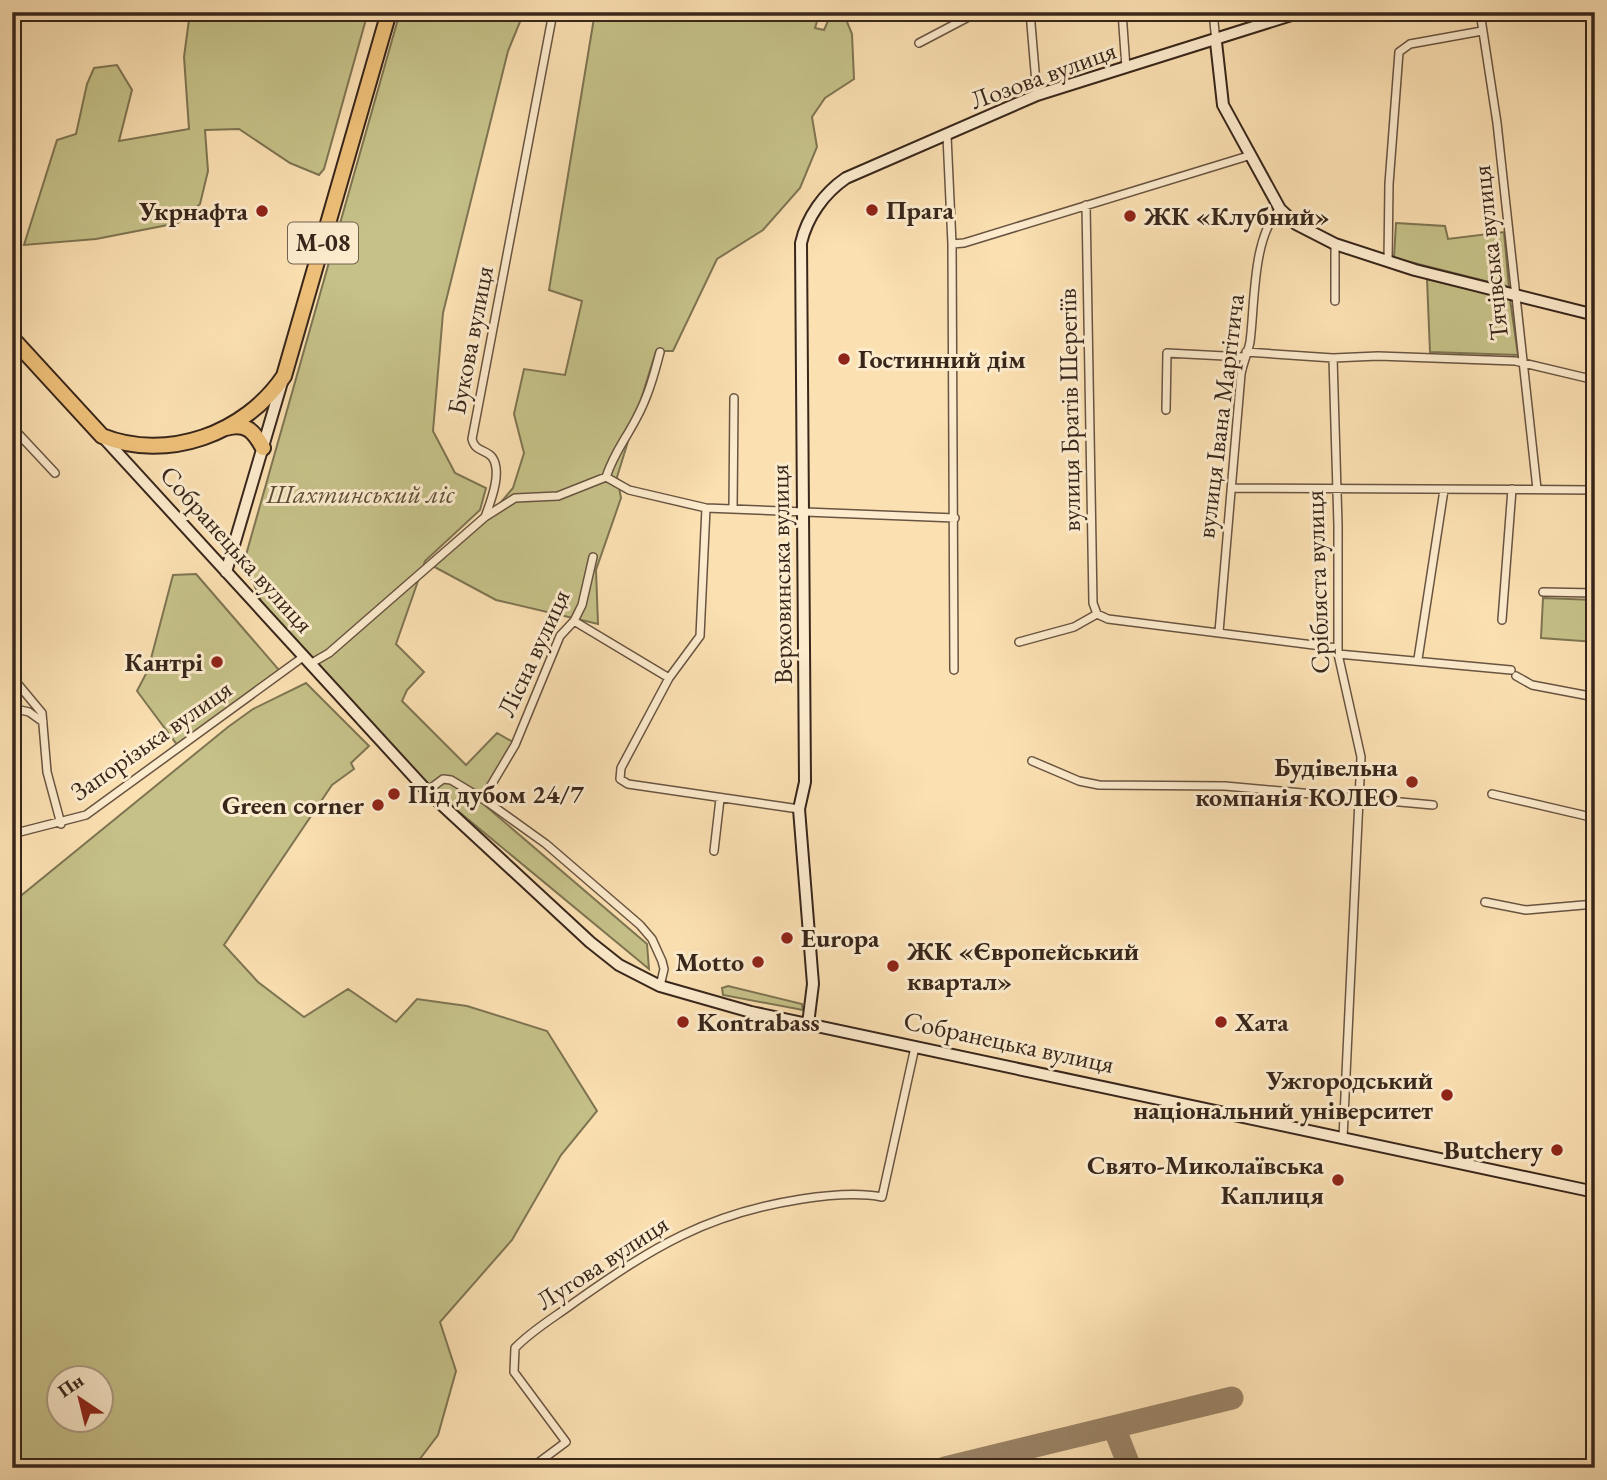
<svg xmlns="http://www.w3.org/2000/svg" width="1607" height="1480" font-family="'EB Garamond',serif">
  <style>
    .green { fill: #c5c188; stroke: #7e7452; stroke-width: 2; fill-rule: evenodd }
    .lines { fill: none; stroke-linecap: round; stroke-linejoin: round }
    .taxiway { stroke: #9a8366; stroke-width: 23 }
    .street-casing { stroke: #695441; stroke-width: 10 }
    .secondary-casing { stroke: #38261b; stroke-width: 14 }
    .highway-casing { stroke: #38261b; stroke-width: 18 }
    .street { stroke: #fcebcd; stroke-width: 7 }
    .secondary { stroke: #fcebcd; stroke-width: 10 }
    .highway { stroke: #eec079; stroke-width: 14 }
    .poi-dot { fill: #8f2418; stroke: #fcebcd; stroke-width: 2.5 }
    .labels { text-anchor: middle; stroke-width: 6; stroke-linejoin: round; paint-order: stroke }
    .shield { fill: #fcebcd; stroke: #736150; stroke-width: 2 }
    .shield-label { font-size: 24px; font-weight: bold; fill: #38261b }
    .street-label { font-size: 26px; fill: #38261b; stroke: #fcebcd }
    .poi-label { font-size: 26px; font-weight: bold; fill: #38261b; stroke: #fcebcd; text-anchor: start }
    .park-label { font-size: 26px; font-style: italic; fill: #5b4d36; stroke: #fcebcd }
  </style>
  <rect width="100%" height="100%" fill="#fbe0b2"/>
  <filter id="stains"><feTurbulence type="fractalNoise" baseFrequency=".00286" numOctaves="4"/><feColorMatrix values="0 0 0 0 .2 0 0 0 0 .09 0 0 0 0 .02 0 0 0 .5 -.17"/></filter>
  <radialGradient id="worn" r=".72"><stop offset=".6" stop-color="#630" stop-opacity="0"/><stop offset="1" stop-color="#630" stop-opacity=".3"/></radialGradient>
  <path class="green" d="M190,12h178l-44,157 -5,6 -29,-12 -51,-34 -34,1 3,41 -8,33 -22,19 -82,16 -72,6 33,-105 19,-6 11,-50 7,-16 23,-3 15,25 -13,51 70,-12 -5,-72z
    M400,12h124l-16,39 -65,262 -10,118 22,42 31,15 -6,22 -55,51 -29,83 28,28 -17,18 -5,11 64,64 31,-32 16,9 -32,60 166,142 2,25 -208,-172 -71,-74 -108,-120 -18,-41z
    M595,12h225l-5,16 9,2 8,-18h11l9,22 2,45 -29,19 -13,19 5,30 -17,41 -37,42 -46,29 -44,92h-17l-39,126 4,21 -25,72 2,54 -102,-24 -67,-36 56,-43 28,-33 11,-35 -10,-39 10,-45 41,6 17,-74 -33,-11z
    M1396,223l49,3 3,13 56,-7 5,55 -115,-29z
    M1427,279l83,20 8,56 -88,-3z
    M196,574l83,96 -101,76 -41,-55 11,-21 25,-95z
    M1543,598l52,2v42l-54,-4z
    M306,683l63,63 -18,17 3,6 -22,16 -108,160 34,37 46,35 44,-28 48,33 21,-23 50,7 80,25 50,80 -36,44 -49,85 -72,82 16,49 -18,64 -25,33h-401v-565l216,-176 25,-18zM60,1378h42v42h-42z
    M728,986l74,18 1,6 -80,-15 -1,-7z"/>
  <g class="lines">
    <path class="taxiway" d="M1114,1427l16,41
      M945,1468l287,-70"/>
    <defs>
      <path id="street" d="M1030,12l7,83
        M1122,12l4,56
        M1213,12l3,30
        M1480,12l17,111 40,366
        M919,43l59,-31
        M947,136l5,108 2,426
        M1086,205l7,398 4,11
        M952,244l12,-1 284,-87
        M1388,262l1,-78 10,-132 11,-8 72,-13
        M1335,301v-57
        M1246,352l87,6 45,-2 137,5 80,19
        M1333,358l5,167v129l23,103 -18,381
        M1166,410l1,-57 77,4
        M12,427l43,46
        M606,477c9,-26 18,-35 30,-58 12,-22 18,-44 24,-67
        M1234,488l361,2
        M706,508l-6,128 -31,42 -48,90 -1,11 8,5 171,25
        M733,509l1,-111
        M485,517l30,-19 43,-2 48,-19 23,13 77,18 249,10
        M1543,592l52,1
        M1502,620l10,-131
        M574,621l95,57
        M1219,632l22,-258c2,-11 7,-22 9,-32 5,-37 2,-106 30,-133
        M1019,642l55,-15 23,-13 11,5 229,29
        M1338,654l173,16
        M1418,659l26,-169
        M310,664l19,-11 156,-136c5,-14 18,-45 7,-60 -7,-8 -17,-5 -20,-18l80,-421
        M1516,676l16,9 63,12
        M12,677l30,36 5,59 14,52
        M12,708l17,4 14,10
        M1032,761l47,20 20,4 126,1 208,19
        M427,791l16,-12 8,1 35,21 60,43 94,81 12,14 10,22 2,8 -4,17
        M1492,794l103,24
        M486,801l4,-14 25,-42 45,-109 14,-15 8,-16 11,-48
        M12,834l74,-19 217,-158
        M714,851l6,-52
        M1485,902l41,8 69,-6
        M531,1468l35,-26 -52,-70 1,-24c17,-18 40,-31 60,-46 78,-55 131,-88 227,-103 26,-4 55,-7 80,-2l33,-150"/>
      <path id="secondary" d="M1216,42l7,63 57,104 16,15 39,20 80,26 180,45
        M102,436l325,355 163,151 29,23 41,21 91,26 844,180
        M226,572l56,-190
        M808,1024l5,-40 -14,-175 6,-27 -4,-539c6,-26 23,-50 45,-65l191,-83 264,-83"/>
      <path id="highway" d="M12,338l90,98c65,26 143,-2 182,-60l105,-364
        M226,428c20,-6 28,3 37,20"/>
    </defs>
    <use href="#street" class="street-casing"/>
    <use href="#secondary" class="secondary-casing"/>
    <use href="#highway" class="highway-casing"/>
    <use href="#street" class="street"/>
    <use href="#secondary" class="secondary"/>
    <use href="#highway" class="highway"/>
  </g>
  <g class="poi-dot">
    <circle cx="872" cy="210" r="7"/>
    <circle cx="262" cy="211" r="7"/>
    <circle cx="1130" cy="216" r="7"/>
    <circle cx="844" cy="359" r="7"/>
    <circle cx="217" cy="662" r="7"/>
    <circle cx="1412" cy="782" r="7"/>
    <circle cx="394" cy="794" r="7"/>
    <circle cx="378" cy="805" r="7"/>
    <circle cx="787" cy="938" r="7"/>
    <circle cx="758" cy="962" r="7"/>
    <circle cx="893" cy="966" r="7"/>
    <circle cx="683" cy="1022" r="7"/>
    <circle cx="1221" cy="1022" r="7"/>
    <circle cx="1447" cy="1095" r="7"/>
    <circle cx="1557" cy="1150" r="7"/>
    <circle cx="1338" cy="1180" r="7"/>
  </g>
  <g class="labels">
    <rect class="shield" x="288" y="222.5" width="70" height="41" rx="5"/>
    <g class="shield-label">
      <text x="323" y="251">М-08</text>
    </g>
    <g class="street-label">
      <text transform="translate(1043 75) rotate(-20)" y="9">Лозова вулиця</text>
      <text transform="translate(1490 253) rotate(-96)" y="9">Тячівська вулиця</text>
      <text transform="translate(470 340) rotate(-79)" y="9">Букова вулиця</text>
      <text transform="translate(1069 410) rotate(-91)" y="9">вулиця Братів Шерегіїв</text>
      <text transform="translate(1220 416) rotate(-83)" y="9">вулиця Івана Маргітича</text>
      <text transform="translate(237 549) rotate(48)" y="9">Собранецька вулиця</text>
      <text transform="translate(781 574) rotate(-91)" y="9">Верховинська вулиця</text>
      <text transform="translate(1317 582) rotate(-92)" y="9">Срібляста вулиця</text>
      <text transform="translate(533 653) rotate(-65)" y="9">Лісна вулиця</text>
      <text transform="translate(151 740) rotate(-35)" y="9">Запорізька вулиця</text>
      <text transform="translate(1009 1042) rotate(12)" y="9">Собранецька вулиця</text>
      <text transform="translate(602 1262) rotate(-33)" y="9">Лугова вулиця</text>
    </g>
    <g class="poi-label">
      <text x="886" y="219">Прага</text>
      <text x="248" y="220" text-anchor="end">Укрнафта</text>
      <text x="1144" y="225">ЖК «Клубний»</text>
      <text x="858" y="368">Гостинний дім</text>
      <text x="203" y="671" text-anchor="end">Кантрі</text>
      <text x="1398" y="776" text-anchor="end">Будівельна<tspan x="1398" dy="30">компанія КОЛЕО</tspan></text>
      <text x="408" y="803">Під дубом 24/7</text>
      <text x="364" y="814" text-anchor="end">Green corner</text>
      <text x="801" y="947">Europa</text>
      <text x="907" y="960">ЖК «Європейський<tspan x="907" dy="30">квартал»</tspan></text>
      <text x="744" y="971" text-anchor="end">Motto</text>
      <text x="697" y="1031">Kontrabass</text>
      <text x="1235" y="1031">Хата</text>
      <text x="1433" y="1089" text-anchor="end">Ужгородський<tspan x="1433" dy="30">національний університет</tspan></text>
      <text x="1543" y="1159" text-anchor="end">Butchery</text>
      <text x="1324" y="1174" text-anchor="end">Свято-Миколаївська<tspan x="1324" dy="30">Каплиця</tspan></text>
    </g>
    <g class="park-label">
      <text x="360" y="503">Шахтинський ліс</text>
    </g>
  </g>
  <rect width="1607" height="1480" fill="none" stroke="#fbe0b2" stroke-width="42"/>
  <rect x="14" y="14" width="1579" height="1452" fill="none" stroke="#38261b" stroke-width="3.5"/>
  <rect x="21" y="21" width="1565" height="1438" fill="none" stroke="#38261b" stroke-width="2"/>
  <g transform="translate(80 1399) rotate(325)"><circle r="33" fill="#fcebcd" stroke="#ae9c86" stroke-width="2"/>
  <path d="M0-5L12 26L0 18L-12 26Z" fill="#8f2418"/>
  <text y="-10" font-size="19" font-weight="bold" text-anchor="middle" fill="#38261b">Пн</text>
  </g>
  <rect width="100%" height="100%" filter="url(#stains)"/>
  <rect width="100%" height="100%" fill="url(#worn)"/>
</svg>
